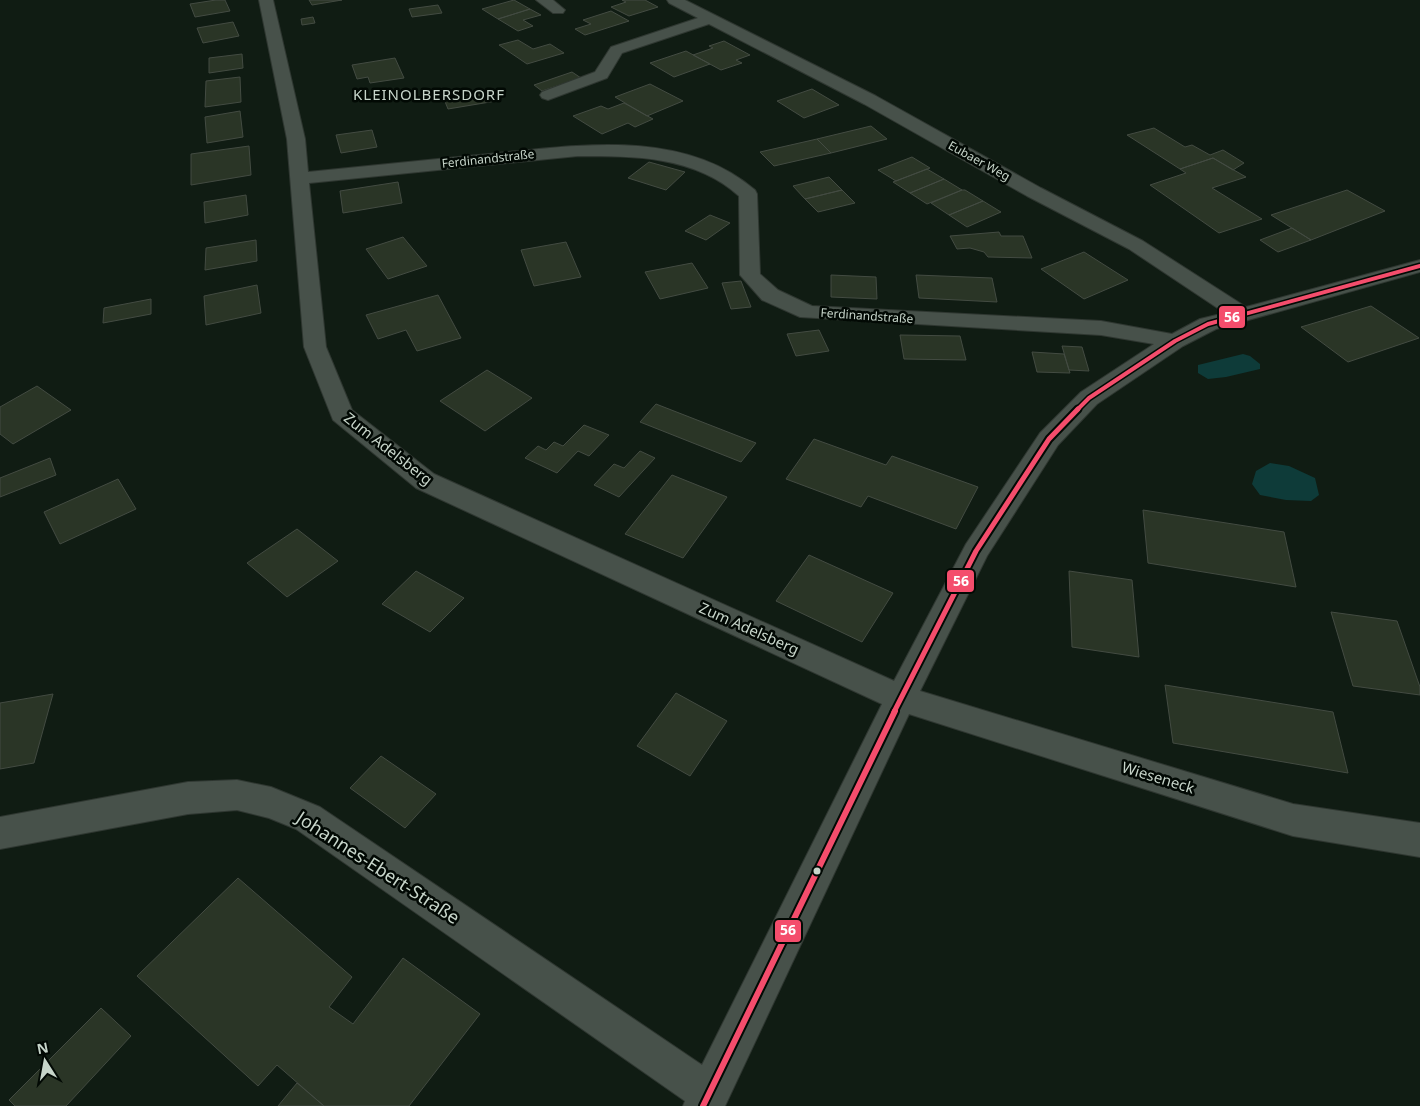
<svg xmlns="http://www.w3.org/2000/svg" width="1420" height="1106" font-family="'Noto Sans',sans-serif">
  <style>
    .water { fill: #0e3b39 }
    .building { fill: #2a3526; stroke: #434b42 }
    .lines { fill: none; stroke-linecap: round; stroke-linejoin: round }
    .minor-casing { stroke: #2f3731; stroke-width: 2 }
    .minor { fill: #47514a; fill-rule: evenodd }
    .bus-1-far2-casing { stroke: #020904; stroke-width: 7 }
    .bus-1-far1-casing { stroke: #020904; stroke-width: 9 }
    .bus-1-casing { stroke: #020904; stroke-width: 10 }
    .bus-1-far2 { stroke: #f44d6c; stroke-width: 4 }
    .bus-1-far1 { stroke: #f44d6c; stroke-width: 5 }
    .bus-1 { stroke: #f44d6c; stroke-width: 6 }
    .bus-dot { fill: #c7d5ca; stroke: #020904; stroke-width: 2 }
    .labels { text-anchor: middle; stroke-width: 5; stroke-linejoin: round; paint-order: stroke }
    .far-street-label { font-size: 12px; fill: #c7d5ca; stroke: #020904 }
    .far-quarter-label { font-size: 15px; letter-spacing: 1px; fill: #c7d5ca; stroke: #020904 }
    .street-label { font-size: 15px; fill: #c7d5ca; stroke: #020904 }
    .near-street-label { font-size: 18px; fill: #c7d5ca; stroke: #020904 }
    .line-badge { stroke: #020904; stroke-width: 2 }
    .badge-label { font-size: 14px; text-anchor: middle; font-weight: bold; fill: #fff }
  </style>
  <rect width="100%" height="100%" fill="#101c13"/>
  <path class="water" d="M1243,354l7,2 10,8v5l-34,8 -18,2 -10,-6v-8z
    M1270,463l19,3 26,12 4,17 -8,6 -25,-1 -26,-5 -8,-11 4,-13z"/>
  <path class="building" d="M216,0h9l5,11 -35,6 -5,-13z
    M309,0h33l-30,5z
    M514,0l16,9 -32,10 -16,-10z
    M622,0h23l13,7 -29,9 -18,-9 15,-5z
    M438,5l4,8 -30,4 -3,-8z
    M530,9l11,6 -18,5 10,6 -15,5 -20,-12z
    M611,11l18,10 -44,14 -10,-6 16,-5 -8,-4z
    M313,17l2,6 -13,2 -1,-6z
    M233,22l6,14 -36,7 -6,-15z
    M518,40l15,9 17,-5 14,9 -37,11 -28,-19z
    M724,41l26,14 -14,5 6,3 -21,7 -28,-15 20,-7 -4,-2z
    M686,51l24,13 -36,13 -24,-14z
    M242,54l1,14 -34,5v-15z
    M395,58l9,20 -34,5 -2,-6 -11,2 -5,-14z
    M572,72l9,6 -39,13 -8,-6z
    M240,77l1,25 -36,5 1,-26z
    M650,84l33,17 -36,15 -32,-19z
    M812,89l27,16 -35,13 -27,-17z
    M491,91l5,10 -48,8 -4,-10z
    M624,103l29,16 -18,8 -7,-4 -26,11 -29,-18 28,-10 7,3z
    M240,111l3,26 -36,6 -2,-26z
    M871,126l16,13 -56,14 -14,-14z
    M1154,128l31,19 7,-2 18,10 13,-5 21,13 -11,7 -20,-12 -33,11 -53,-34z
    M372,130l5,17 -36,6 -5,-18z
    M817,139l14,14 -57,13 -14,-14z
    M249,146l2,29 -60,10v-31z
    M912,157l18,11 -34,13 -18,-11z
    M1213,158l33,19 -34,11 50,31 -43,14 -69,-48 36,-12 -6,-4z
    M649,162l36,10 -19,18 -38,-12z
    M927,169l17,10 -34,14 -17,-11z
    M829,177l13,13 -37,9 -12,-13z
    M944,179l18,11 -35,14 -17,-11z
    M398,182l4,21 -59,10 -3,-22z
    M842,190l13,13 -37,9 -13,-13z
    M962,190h3l18,11 -34,14 -18,-12z
    M1347,190l38,21 -74,29 -40,-25z
    M246,195l2,20 -43,8 -1,-21z
    M983,201l18,11 -34,15 -18,-12z
    M710,215l20,8 -24,17 -21,-9z
    M1292,228l19,12 -33,12 -18,-12z
    M999,232l2,4h22l9,22 -44,-1 -4,-5 -14,-4 -13,1 -7,-13z
    M403,237l24,29 -39,13 -22,-30z
    M256,240l1,21 -52,9 1,-22z
    M566,242l15,35 -47,9 -13,-36z
    M1084,252l44,28 -44,19 -43,-30z
    M692,263l16,25 -48,11 -15,-27z
    M831,275l45,2 1,22 -46,-2z
    M916,275l76,3 5,24 -78,-4z
    M741,281l10,26 -20,2 -9,-26z
    M257,285l4,28 -55,12 -2,-29z
    M438,295l23,43 -44,13 -11,-21 -28,9 -12,-24z
    M151,299v15l-48,9 1,-15z
    M1371,306l48,32 -71,24 -47,-35z
    M819,330l10,21 -33,5 -9,-22z
    M900,335l60,1 6,24 -62,-1z
    M1062,346l20,1 7,24 -20,-1z
    M1032,352l32,2 6,19 -33,-1z
    M487,370l45,28 -47,33 -45,-30z
    M37,386l34,24 -58,34 -13,-10v-27z
    M656,404l100,39 -15,19 -101,-40z
    M584,425l25,10 -20,21 -11,-5 -21,22 -32,-15 13,-12 8,4 8,-8 9,4z
    M814,439l72,26 6,-9 86,31 -22,42 -88,-33 -7,11 -75,-28z
    M640,451l15,7 -36,39 -25,-12 20,-21 10,4z
    M50,458l6,17 -56,22v-19z
    M672,475l55,22 -44,61 -58,-24z
    M118,479l18,30 -76,35 -16,-32z
    M1143,510l141,22 12,55 -148,-24z
    M297,529l41,32 -51,36 -40,-34z
    M809,555l84,38 -31,49 -86,-41z
    M416,571l48,27 -34,34 -48,-28z
    M1069,571l63,9 7,77 -67,-10z
    M1331,612l66,9 23,66v8l-67,-9z
    M1165,685l168,27 15,61 -175,-30z
    M676,693l51,28 -37,55 -53,-30z
    M53,694l-19,69 -34,6v-66z
    M381,756l55,38 -31,34 -55,-40z
    M238,878l114,99 -23,30 24,17 50,-66 77,56 -71,92h-85l-47,-41 -19,21 -121,-110z
    M101,1008l30,28 -65,70h-51l-6,-6z
    M297,1083l27,23h-46z"/>
  <g class="lines">
    <defs>
      <path id="minor" d="M259,0h14l32,139 3,33c57,-6 113,-11 170,-17 90,-8 202,-30 277,35l2,4 3,80 18,16 34,16 289,15 71,13 28,-15 25,-6 -96,-64 -102,-53 -163,-92 -155,-80 -87,29 -15,25 -59,22 -6,-2 -2,-3 2,-3 53,-20 16,-25 87,-29 -29,-15 -2,-3h18l191,96 165,92 102,53 103,66 174,-47v12l-204,57 -33,17 -86,58 -39,41 -71,111 -67,135 373,113 127,19v34l-127,-21 -384,-122 -184,392h-42l2,-5 -389,-272 -27,-11 -32,-8 -49,4 -188,35v-32l188,-35 49,-2 34,7 49,20 382,258 180,-361 -466,-216 -83,-68 -29,-73 -17,-208zM578,156c56,0 117,0 161,40l1,79 22,25 38,17 301,18 53,9 -73,48 -41,41 -74,111 -72,137 -460,-207 -82,-64 -26,-63 -17,-164z
        M536,0h17l12,10 -2,3h-10z"/>
    </defs>
    <use href="#minor" class="minor-casing"/>
    <use href="#minor" class="minor"/>
    <defs>
      <path id="bus-1-far2" d="M1077,410l12,-12 86,-57 33,-17 212,-58"/>
      <path id="bus-1-far1" d="M894,712l82,-161 73,-112 29,-30"/>
      <path id="bus-1" d="M703,1106l192,-395"/>
    </defs>
    <use href="#bus-1-far2" class="bus-1-far2-casing"/>
    <use href="#bus-1-far1" class="bus-1-far1-casing"/>
    <use href="#bus-1" class="bus-1-casing"/>
    <use href="#bus-1-far2" class="bus-1-far2"/>
    <use href="#bus-1-far1" class="bus-1-far1"/>
    <use href="#bus-1" class="bus-1"/>
  </g>
  <circle class="bus-dot" cx="817" cy="871" r="4.5"/>
  <g class="labels">
    <g class="far-street-label">
      <text transform="translate(488 159) rotate(-6)" y="4">Ferdinandstraße</text>
      <text transform="translate(979 161) rotate(29)" y="4">Eubaer Weg</text>
      <text transform="translate(867 316) rotate(4)" y="4">Ferdinandstraße</text>
    </g>
    <g class="far-quarter-label">
      <text x="429" y="100">KLEINOLBERSDORF</text>
    </g>
    <g class="street-label">
      <text transform="translate(388 449) rotate(38)" y="5">Zum Adelsberg</text>
      <text transform="translate(749 629) rotate(24)" y="5">Zum Adelsberg</text>
      <text transform="translate(1158 778) rotate(17)" y="5">Wieseneck</text>
    </g>
    <g class="near-street-label">
      <text transform="translate(378 868) rotate(33)" y="6">Johannes-Ebert-Straße</text>
    </g>
  </g>
  <g class="line-badge">
    <rect x="1218" y="305" width="28" height="24" rx="5" fill="#f44d6c"/>
    <rect x="946" y="569" width="29" height="24" rx="5" fill="#f44d6c"/>
    <rect x="774" y="919" width="28" height="24" rx="5" fill="#f44d6c"/>
  </g>
  <g class="badge-label">
    <text x="1232" y="322">56</text>
    <text x="961" y="586">56</text>
    <text x="788" y="935">56</text>
  </g>
  <g transform="translate(45 1061) rotate(349)" stroke="#020904" stroke-width="4" paint-order="stroke">
  <path d="M0-4L9 19L0 12L-9 19Z" fill="#c7d5ca"/>
  <text y="-8" font-size="14" font-weight="bold" text-anchor="middle" fill="#c7d5ca">N</text>
  </g>
</svg>
